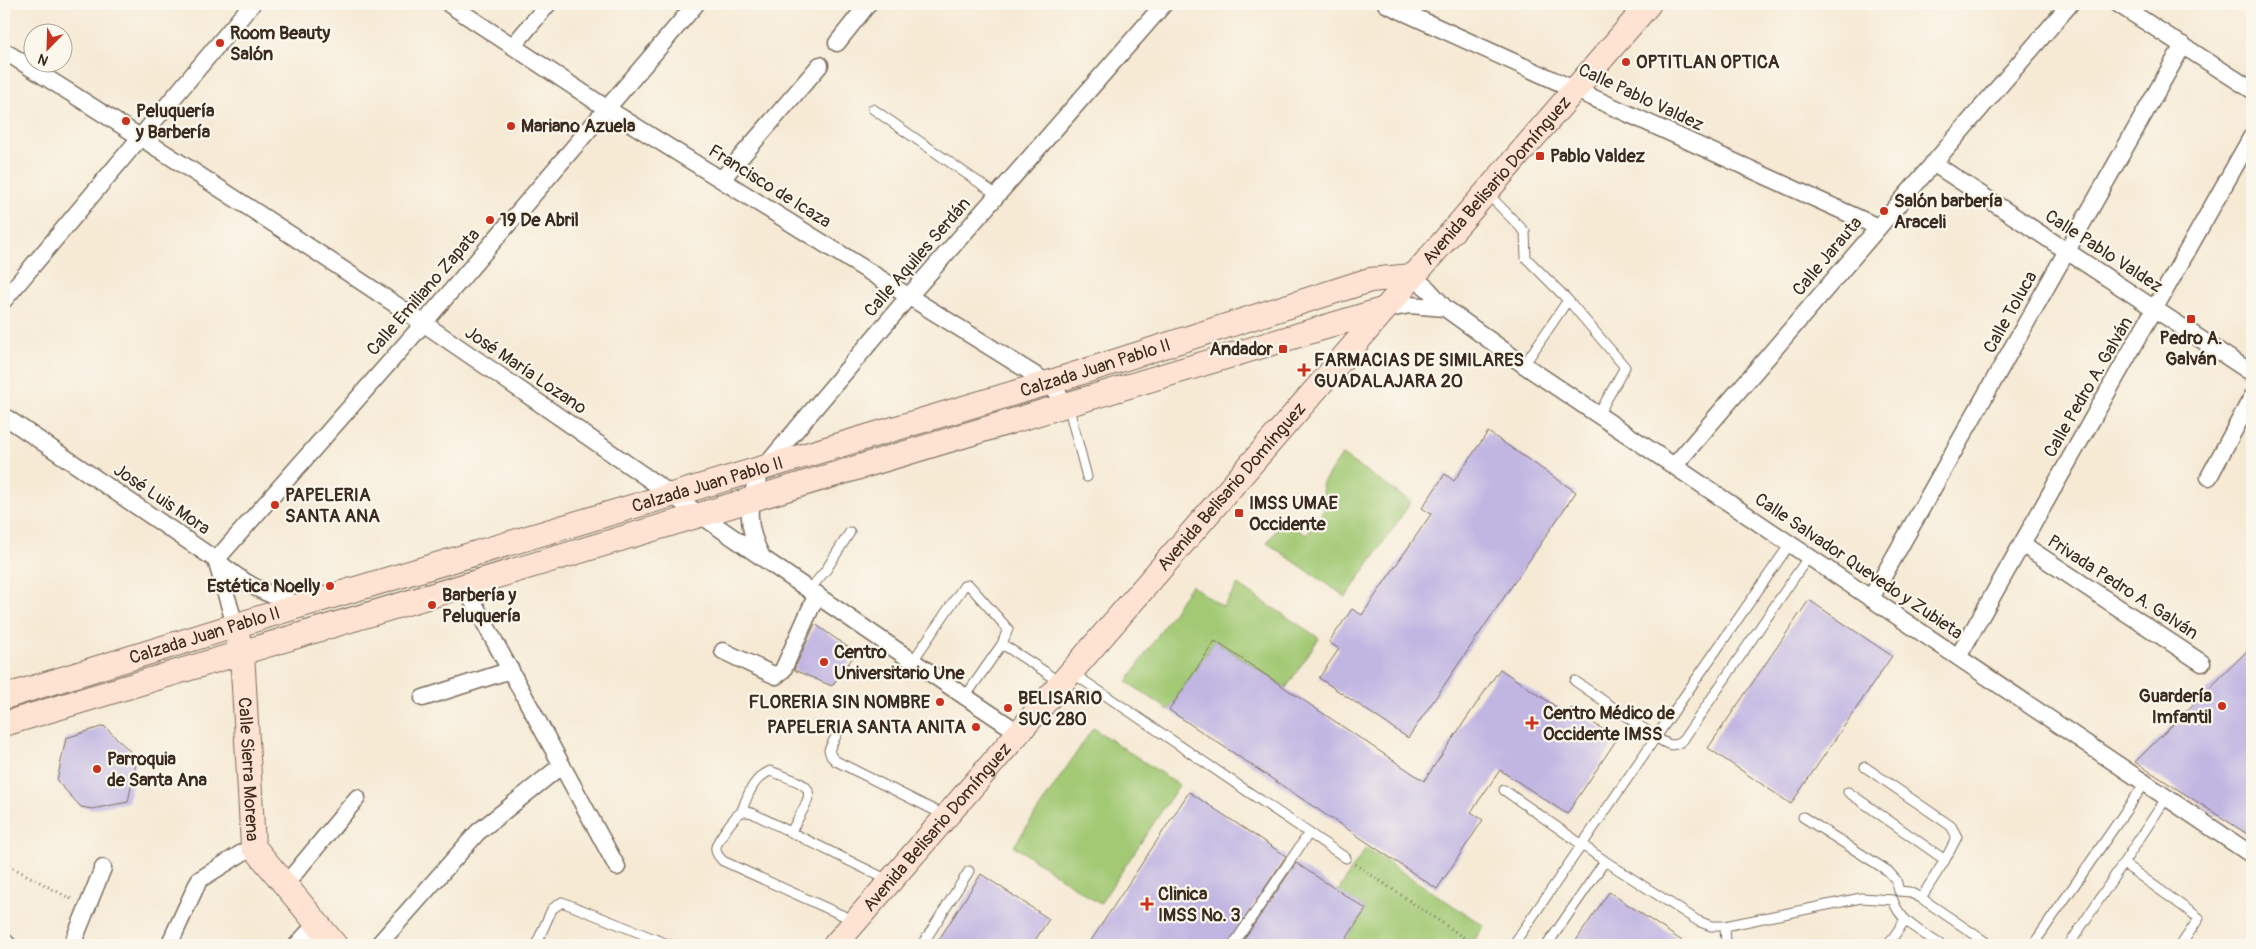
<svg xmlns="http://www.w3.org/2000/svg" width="2256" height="949" font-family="Pangolin,sans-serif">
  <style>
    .green { fill: #a3c974; stroke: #6f7a49 }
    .building { fill: #c1b6e2 }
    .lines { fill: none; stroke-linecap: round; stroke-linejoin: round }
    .lane-casing { stroke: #7c6d5e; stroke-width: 11 }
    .street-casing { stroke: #7c6d5e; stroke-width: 19 }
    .secondary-casing { stroke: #7c6d5e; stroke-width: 26 }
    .path { stroke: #7c6d5e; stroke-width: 3; stroke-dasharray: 1 4; stroke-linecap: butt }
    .lane { stroke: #fff; stroke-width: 9 }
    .street { stroke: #fff; stroke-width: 16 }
    .secondary { stroke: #fee3d2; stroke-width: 24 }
    .poi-dot { fill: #c8321e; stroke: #fbf7ec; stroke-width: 2 }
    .labels { text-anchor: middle; stroke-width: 4.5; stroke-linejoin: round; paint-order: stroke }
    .poi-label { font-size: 18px; font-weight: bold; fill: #3b2a1e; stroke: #fbf7ec; text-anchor: start }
    .street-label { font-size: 18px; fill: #3b2a1e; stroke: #fbf7ec }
  </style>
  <rect width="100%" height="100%" fill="#fbf7ec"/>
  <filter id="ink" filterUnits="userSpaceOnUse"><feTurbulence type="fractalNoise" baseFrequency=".02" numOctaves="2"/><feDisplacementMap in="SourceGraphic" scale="10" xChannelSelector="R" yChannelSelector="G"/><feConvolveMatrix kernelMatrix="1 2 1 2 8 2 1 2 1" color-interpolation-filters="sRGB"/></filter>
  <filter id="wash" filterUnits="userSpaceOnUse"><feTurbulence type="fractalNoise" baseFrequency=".0096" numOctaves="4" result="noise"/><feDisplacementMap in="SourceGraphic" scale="20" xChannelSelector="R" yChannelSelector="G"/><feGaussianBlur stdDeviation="1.12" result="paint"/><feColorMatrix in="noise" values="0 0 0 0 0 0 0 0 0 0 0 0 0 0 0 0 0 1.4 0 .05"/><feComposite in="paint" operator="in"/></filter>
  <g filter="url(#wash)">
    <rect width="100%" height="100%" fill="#f6ead5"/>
    <path class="green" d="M1342,455l69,47 -65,95 -79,-54 16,-23 23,15 20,-28 -4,-23z
      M1191,585l32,22 15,-22 81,53 -33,50 -71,-47 -46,69 -42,-28z
      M1093,728l86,57 -79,119 -86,-58z
      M1366,848l118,78 -13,19h-129l24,-36 -28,-18z"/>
    <g id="blocks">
      <path class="building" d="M1488,432l88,60 -168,246 -89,-60 20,-29 -10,-7 23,-33 10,6 69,-101 -9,-6 23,-34 9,7z
        M1809,600l83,56 -101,148 -83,-56z
        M815,624l41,29 -24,33 -38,-16z
        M1215,641l209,140 76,-112 67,45 4,-6 46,31 -50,75 -67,-44 -29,42 12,8 -46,69 -268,-179z
        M2252,646v191l-117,-75z
        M104,726l33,32 -9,44 -36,7 -11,-2 -24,-26 9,-43z
        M1189,792l97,64 -59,89h-139z
        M1296,863l70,46 -24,36h-102z
        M981,874l68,45 -17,26h-87l-7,-4z
        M1609,892l79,53h-115z"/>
    </g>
  </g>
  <g filter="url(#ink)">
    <use href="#blocks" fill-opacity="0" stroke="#7c6d5e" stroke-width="1"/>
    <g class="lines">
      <defs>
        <path id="lane" d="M873,109l124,86
          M1486,192l39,40 1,26 42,42
          M1524,365l44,-65 57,67 -27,48
          M1068,405l19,72
          M1790,544l-134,193c10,7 17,12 27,3l126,-184
          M810,589l16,-19 24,-38
          M1002,644l42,27 16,13
          M912,662l52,-76 5,-1 39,44 -6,15 -37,53
          M1071,672l275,186
          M839,730l-10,20 2,6 5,5 110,55
          M1865,767l86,59 6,11 -12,23
          M1504,790l101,71 93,60 13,5h14l136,-28 32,2
          M1848,792l97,68 -24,38
          M741,813c7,-18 11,-34 29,-42 50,18 45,16 21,61
          M1803,817l85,54 8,9 3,11
          M2124,864l75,54 -18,27
          M1899,891l10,1 12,6 69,47
          M1893,900c7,22 30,33 48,45
          M855,921l-132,-60c-4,-4 -8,-8 -7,-14 1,-6 18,-30 24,-34 4,-2 8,-1 12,0l138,68
          M1725,926l1,19
          M536,945l16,-36 10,-7 108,43
          M922,945l47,-74
          M1233,945l76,-112
          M1513,945l143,-208 -81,-56
          M1547,945l58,-84
          M1888,945l17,-25
          M2033,945l112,-162
          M2069,945l98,-148"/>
        <path id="street" d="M449,4l157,104 442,275 20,22
          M1386,4l492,223
          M2118,4l134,86
          M837,43l31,-39
          M513,46l35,-42
          M4,51c142,89 283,180 422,274 198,135 393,275 592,407
          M1933,163l319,210
          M722,179l98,-114
          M1412,276l16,13 17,19 79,57 728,490
          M4,300l248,-296
          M1383,310l27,-5 35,3
          M4,416l212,144c28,24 50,35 86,45
          M1674,466l396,-462
          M2209,477l43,-80
          M2022,544l180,119
          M762,557c-17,-31 -16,-58 1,-88l147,-174 254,-291
          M216,560l201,-229 279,-327
          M216,560l19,65
          M464,585l153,282
          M1871,598l312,-553
          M723,651l53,25 7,-6 34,-76
          M1958,657l294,-521
          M423,698l88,-28
          M285,885l72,-87
          M4,941l4,4
          M72,945l31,-77
          M169,945l30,-65 54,-34
          M297,945l20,-22
          M378,945l100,-113 84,-67"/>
        <g id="secondary">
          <path id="s1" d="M238,638l4,14 11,194 82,99"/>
          <path id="s2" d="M4,697l298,-92 746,-222 322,-103 42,-4"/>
          <path d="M4,724l1378,-414"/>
          <path id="s3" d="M835,945l814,-941"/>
        </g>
      </defs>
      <use href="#lane" class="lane-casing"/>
      <use href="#street" class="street-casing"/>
      <use href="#secondary" class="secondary-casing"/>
      <path class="path" d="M4,863l69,37
        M1355,864l120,81"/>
      <use href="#lane" class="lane"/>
      <use href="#street" class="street"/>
      <use href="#secondary" class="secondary"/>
    </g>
  </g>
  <g class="poi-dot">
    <circle cx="220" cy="43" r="5"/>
    <circle cx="1626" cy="62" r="5"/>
    <circle cx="126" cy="121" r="5"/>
    <circle cx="511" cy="126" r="5"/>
    <rect x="1535" y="151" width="10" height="10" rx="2.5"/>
    <circle cx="1884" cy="211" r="5"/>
    <circle cx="490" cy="220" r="5"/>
    <rect x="2186" y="314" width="10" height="10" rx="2.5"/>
    <rect x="1278" y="344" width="10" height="10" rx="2.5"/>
    <path d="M1301.5 362.5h5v5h5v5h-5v5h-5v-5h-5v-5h5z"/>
    <circle cx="275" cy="505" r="5"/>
    <rect x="1234" y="508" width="10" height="10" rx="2.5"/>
    <circle cx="330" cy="586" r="5"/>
    <circle cx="432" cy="605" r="5"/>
    <circle cx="824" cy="662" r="5"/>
    <circle cx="940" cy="702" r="5"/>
    <circle cx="2222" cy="706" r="5"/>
    <circle cx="1008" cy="708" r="5"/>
    <path d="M1529.5 715.5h5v5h5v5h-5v5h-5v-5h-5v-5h5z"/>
    <circle cx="976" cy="727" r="5"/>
    <circle cx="97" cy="769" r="5"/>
    <path d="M1144.5 896.5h5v5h5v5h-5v5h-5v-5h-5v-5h5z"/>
  </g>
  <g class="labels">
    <g class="poi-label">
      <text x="230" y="39">Room Beauty<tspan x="230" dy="21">Salón</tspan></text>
      <text x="1636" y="68">OPTITLAN OPTICA</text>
      <text x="136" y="117">Peluquería<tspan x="136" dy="21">y Barbería</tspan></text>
      <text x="521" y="132">Mariano Azuela</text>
      <text x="1550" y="162">Pablo Valdez</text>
      <text x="1894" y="207">Salón barbería<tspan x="1894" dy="21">Araceli</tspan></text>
      <text x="500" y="226">19 De Abril</text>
      <text x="2191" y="344" text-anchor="middle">Pedro A.<tspan x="2191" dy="21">Galván</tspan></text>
      <text x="1273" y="355" text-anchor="end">Andador</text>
      <text x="1314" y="366">FARMACIAS DE SIMILARES<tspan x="1314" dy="21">GUADALAJARA 20</tspan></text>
      <text x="285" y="501">PAPELERIA<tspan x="285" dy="21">SANTA ANA</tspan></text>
      <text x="1249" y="509">IMSS UMAE<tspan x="1249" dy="21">Occidente</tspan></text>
      <text x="320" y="592" text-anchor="end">Estética Noelly</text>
      <text x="442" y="601">Barbería y<tspan x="442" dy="21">Peluquería</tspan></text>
      <text x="834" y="658">Centro<tspan x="834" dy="21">Universitario Une</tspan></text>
      <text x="2212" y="702" text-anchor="end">Guardería<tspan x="2212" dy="21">Imfantil</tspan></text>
      <text x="1018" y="704">BELISARIO<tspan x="1018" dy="21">SUC 280</tspan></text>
      <text x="930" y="708" text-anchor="end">FLORERIA SIN NOMBRE</text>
      <text x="1543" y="719">Centro Médico de<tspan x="1543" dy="21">Occidente IMSS</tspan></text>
      <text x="966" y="733" text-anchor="end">PAPELERIA SANTA ANITA</text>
      <text x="107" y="765">Parroquia<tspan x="107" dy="21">de Santa Ana</tspan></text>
      <text x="1158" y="900">Clinica<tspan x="1158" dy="21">IMSS No. 3</tspan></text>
    </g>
    <g class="street-label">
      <text transform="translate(1641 97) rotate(25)" y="6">Calle Pablo Valdez</text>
      <text dy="6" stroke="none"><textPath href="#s3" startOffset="1011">Avenida Belisario Domínguez</textPath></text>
      <text transform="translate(770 186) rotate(32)" y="6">Francisco de Icaza</text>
      <text transform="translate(2104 251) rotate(33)" y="6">Calle Pablo Valdez</text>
      <text transform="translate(1827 256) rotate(-50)" y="6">Calle Jarauta</text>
      <text transform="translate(917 257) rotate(-49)" y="6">Calle Aquiles Serdán</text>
      <text transform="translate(423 292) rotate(-49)" y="6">Calle Emiliano Zapata</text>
      <text transform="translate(2010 312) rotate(-61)" y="6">Calle Toluca</text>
      <text dy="6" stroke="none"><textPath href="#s2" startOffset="1140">Calzada Juan Pablo II</textPath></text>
      <text transform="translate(526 370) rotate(34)" y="6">José María Lozano</text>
      <text transform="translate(2088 387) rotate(-60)" y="6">Calle Pedro A. Galván</text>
      <text dy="6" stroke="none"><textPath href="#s2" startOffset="735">Calzada Juan Pablo II</textPath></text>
      <text dy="6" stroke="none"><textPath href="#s3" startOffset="606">Avenida Belisario Domínguez</textPath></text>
      <text transform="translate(162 499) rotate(34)" y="6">José Luis Mora</text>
      <text transform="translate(1859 566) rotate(34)" y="6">Calle Salvador Quevedo y Zubieta</text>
      <text transform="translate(2123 587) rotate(33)" y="6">Privada Pedro A. Galván</text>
      <text dy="6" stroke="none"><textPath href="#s2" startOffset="210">Calzada Juan Pablo II</textPath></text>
      <text dy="6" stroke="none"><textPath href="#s1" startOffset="132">Calle Sierra Morena</textPath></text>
      <text dy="6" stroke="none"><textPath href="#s3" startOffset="156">Avenida Belisario Domínguez</textPath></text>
    </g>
  </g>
  <rect width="2256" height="949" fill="none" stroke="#fbf7ec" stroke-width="20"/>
  <g transform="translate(48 48) rotate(203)"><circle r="24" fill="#fbf7ec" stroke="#aea59a"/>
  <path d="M0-4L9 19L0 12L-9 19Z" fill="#c8321e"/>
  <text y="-8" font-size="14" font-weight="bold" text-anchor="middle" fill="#3b2a1e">N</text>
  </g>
</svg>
